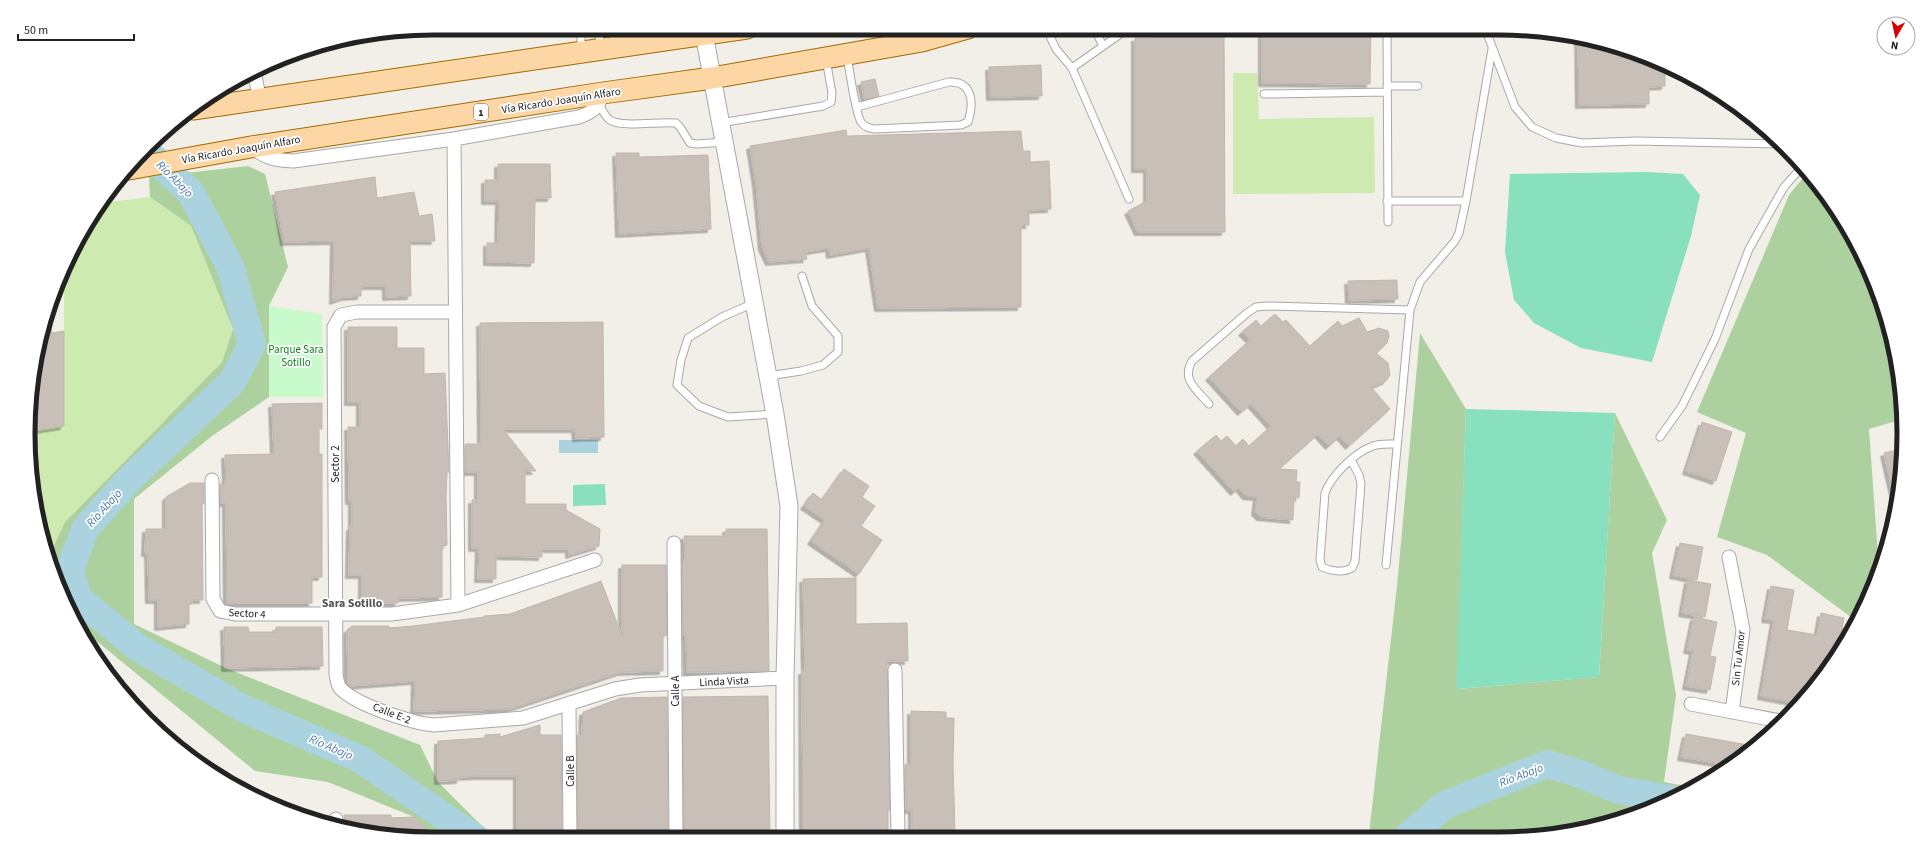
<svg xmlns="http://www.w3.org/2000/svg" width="1932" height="867" font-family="'Source Sans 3',sans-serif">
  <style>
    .grass { fill: #cdebb0 }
    .forest { fill: #add19e }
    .park { fill: #c8facc }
    .pitch { fill: #88e0be }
    .water { fill: #aad3df }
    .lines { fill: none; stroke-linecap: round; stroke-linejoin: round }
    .river { stroke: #aad3df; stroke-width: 28 }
    .building { fill: #c7bfb8; stroke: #c4b6ab; filter: url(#shadow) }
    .service-casing { stroke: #a9a9a9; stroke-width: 9 }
    .minor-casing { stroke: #a9a9a9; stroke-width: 15 }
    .tertiary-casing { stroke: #a9a9a9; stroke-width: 19 }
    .primary-casing { stroke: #a06b00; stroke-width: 23 }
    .service { stroke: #fff; stroke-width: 7 }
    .minor { stroke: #fff; stroke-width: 13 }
    .tertiary { stroke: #fff; stroke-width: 17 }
    .primary { stroke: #fcd6a4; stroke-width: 21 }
    .labels { text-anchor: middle; stroke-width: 3.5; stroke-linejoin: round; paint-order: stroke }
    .shield { fill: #fff; stroke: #646464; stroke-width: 1 }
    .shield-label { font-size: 10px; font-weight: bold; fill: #222 }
    .street-label { font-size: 11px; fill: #222; stroke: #fff }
    .park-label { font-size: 11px; fill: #0c8416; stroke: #fff }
    .water-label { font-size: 12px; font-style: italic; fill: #4a7aab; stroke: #fff }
    .neighbourhood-label { font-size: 12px; font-weight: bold; fill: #555; stroke: #fff }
    .rim { fill: none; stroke: #222; stroke-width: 5 }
  </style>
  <defs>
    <filter id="shadow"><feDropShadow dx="-3.5" dy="3.5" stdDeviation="0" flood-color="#0004"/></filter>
  </defs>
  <rect width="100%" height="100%" fill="#f2efe9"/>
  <path class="grass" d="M1233,73h24l2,46 115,-2 1,76 -142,1z
    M150,197l41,29 42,103 -11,33 -157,160 -17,36 -16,-71 -4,-55 36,-6v-155l18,-40 19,-28z"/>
  <path class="forest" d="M248,166l17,8 23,93 -19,39v91l-57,39 -78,63v125l94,45 192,76 18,37 57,57h-57l-24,-22 -86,-35 -73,-11 -178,-146 -27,-61 -2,-6 17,-36 157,-160 11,-33 -42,-103 -41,-29 -1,-20z
    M1807,173l29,35 37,70 23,76 7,65 -34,10 10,140 -6,19 -18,32 -88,-65 -50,-18 29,-104 -49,-21 92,-217z
    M1420,333l46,76 -9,280 142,-12 16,-264 52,107 -15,33 24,142 -12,87 27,5 -29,16 -12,-5 -9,6 3,7 -92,24 -185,1 2,-2 28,-248z"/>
  <path class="park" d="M269,306l53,8 1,83h-54z
    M1650,797l12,6 -18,8 -3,-7z"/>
  <path class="pitch" d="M1646,172l37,2 17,21 -9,41 -39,126 -71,-14 -47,-25 -20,-23 -9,-48 5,-78z
    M1466,409l149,4 -16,264 -143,12z
    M605,484l1,21 -33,1v-21z"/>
  <path class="water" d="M559,440h39v13h-39z"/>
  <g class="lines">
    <path class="river" d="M146,151l45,42 39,73 22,78 -20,38 -103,98 -44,49 -15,41 8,28 59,49 107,62 116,50 117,80
      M1408,836l37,-31 102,-41 31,9 41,17 50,9"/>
  </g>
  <path class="building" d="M1167,28h57l1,204h-87l-10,-21 19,-10v-32h-12v-131h16z
    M1262,28h109l-1,56 -108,-1z
    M1578,36l75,23 12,6v21l-16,1v17l-70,1z
    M1041,65l1,31 -52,1 -1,-30z
    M875,79l4,17 -14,4 -4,-18z
    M846,130l1,6 174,-5 2,20h7v11l19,-1 2,48 -22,1v15h-8v82l-143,1 -9,-60 -39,7 -1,-7 -24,4 2,7 -38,3 -7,-15 -6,-64 -6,-37z
    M616,153h23v4l69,-2 3,74 -92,5z
    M498,164h52l1,34h-16l-1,65 -47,-1v-19h11l1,-42h-14v-21h13z
    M375,177l2,21 37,-6 5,24 13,-2 3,27h-25l1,55 -25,1v-11h-25v10l-16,1 -12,4 1,-60 -50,1 -9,-50z
    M1397,280l1,19 -49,1 -1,-19z
    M48,308l4,25 12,-2v95l-36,6 2,-20 9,-3 -6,-31 3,-23z
    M1275,314l8,8 3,-2 24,26 28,-25 4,5 17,-8 8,14 12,-4 9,3 1,5 -2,7 -11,10 12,10 2,12 -4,6 -15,6 19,22 -41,37 -9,-10 -11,10 -11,-12 -39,35 18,1 -1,12h4l-1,16 -5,-1 -1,23 -33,-3 -5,-5 2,-15 -11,-1 -7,-8 -5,4 -37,-41 19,-16 5,6 6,-5 9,10 7,-7 6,7 22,-20 -20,-22 -10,8 -32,-35 41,-37 -8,-8 14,-12 5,6z
    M603,322l1,115 -28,1 -1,-9h-72l33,42h-11v33h41v6l34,19 -1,17 -30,9v-6h-27v8l-46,-1v23h-18l1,-31h-7v-48h6v-28h-13v-28h16l-1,-121z
    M348,327h49v21h27v26l21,-1 4,99h-2l-1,25 1,48 -5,1v51l-44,1v5h-17v-5h-19v-23h-13l1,-48h2v-26h-3l-1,-74h12v-25h-12z
    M322,403v26h-3v25h3v123h-10v26h-85l-1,-100h-6v-19h4l2,-6 -1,-23 49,-1 -2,-50z
    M1702,422l30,10 -16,49 -30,-10z
    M1902,449l-5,52h-2l-11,-48z
    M844,469l25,17 -7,11 13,9 -14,20 21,14 -23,34 -48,-33 14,-21 -21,-14 9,-13 9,7z
    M190,483h14v21h-2l1,96h-11v4h-3v20l-31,3v-27h-9l-1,-47h-3l1,-24h20v-32z
    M726,529h41l2,142 -82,1 -1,-37h-3l-1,-70h2l1,-12 -1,-17h42z
    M1680,543l23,4 -6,33 -24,-5z
    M622,565h44l1,70 -4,1v35l-42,1 -111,37 -96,2 1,-30 -65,5 -2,-2 -1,-54 5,-4h37v2l24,-2 71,-9v-1l26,-2 91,-33 21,55z
    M856,578v46l51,-1 1,38h-21l3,149h-2v28h-85l-1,-167h3l-2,-92z
    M1688,580l23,4 -6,33 -23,-4z
    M1771,586l23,4 -7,40 30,5 4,-22 23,5 -5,30 -19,32 -22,23 -37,-7 13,-76 -9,-1z
    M1694,617l23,5 -7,34 6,1 -6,33 -24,-4 7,-35 -6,-1z
    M224,627h24l1,5h27v-5h46l1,39 -98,2z
    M768,696l2,142h-86l-1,-141z
    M667,697l1,141 -90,1 -1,-104h5l1,-23 38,-14z
    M911,711l35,1v6h8l-1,46 2,70h-3l1,3 -41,1v-28h-6l-1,-46 6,1z
    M540,725v10h21l1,104h-45v-63h-39l-18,1v3l-22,1v-40l47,-3v-3l15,-1v3z
    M1686,734l62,11v7l-19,13 -48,-8z
    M344,815h47v3l23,-1 24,22 -83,-8 -11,-3z"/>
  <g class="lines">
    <defs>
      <path id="service" d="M581,28v22
        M599,28l1,19
        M622,28l1,15
        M1046,28l10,21 16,19 57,131
        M1094,28l9,18
        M1387,28l1,194
        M1485,28l30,79 17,20 24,11 26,5 54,-2 146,3
        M847,57c3,14 8,55 14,65 3,5 8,6 14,7l86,-4 7,-3c6,-19 5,-41 -19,-40l-92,25
        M1072,68l57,-40
        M1387,86h31
        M222,88l6,14
        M1264,94l123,-2
        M599,104c3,5 5,12 11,16 12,8 49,1 66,3l4,4 10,16 7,1 27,-2
        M720,123l103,-17 8,-4 1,-9 -6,-34
        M1387,201h79
        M754,303l-32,14 -34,21 -7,22 -4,25 22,21 29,11 47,-3
        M768,376l33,-5 22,-6 15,-13v-16l-26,-30 -10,-30
        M1209,404c-12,-14 -28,-24 -17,-43l55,-48 9,-6 11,-1 143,4
        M1660,437l22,-31 33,-67 34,-90 35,-62 18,-20
        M1351,460l8,15 2,9 -6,77 -3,7c-9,5 -21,3 -30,-1l-2,-7 5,-67c6,-17 30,-41 48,-47 7,-3 16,-2 24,-2
        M1386,565l24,-255 10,-28 35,-41 4,-8 7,-32 26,-152"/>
      <path id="minor" d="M254,72l6,28
        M454,139l4,466
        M251,147c15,11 23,13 42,14l161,-22 125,-22c14,-5 20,-10 24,-24
        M455,312h-98l-16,3 -7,12 2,347c1,5 1,11 5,15 16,16 70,34 93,36l89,-7 92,-29 25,-4 145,-7
        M212,480l1,119 7,12 15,3h157l66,-9 137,-45
        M674,543l2,295
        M1729,557l14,73 -11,82
        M895,670l3,168
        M569,703l1,136
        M1691,704l89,17
        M336,819v7"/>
      <path id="tertiary" d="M704,34l71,380 14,92 -4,172v160"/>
      <path id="primary" d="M193,109l554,-81
        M129,169l122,-22 352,-54 109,-15 210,-37 46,-13"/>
    </defs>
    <use href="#service" class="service-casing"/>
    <use href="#minor" class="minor-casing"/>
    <use href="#tertiary" class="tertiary-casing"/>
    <use href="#primary" class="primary-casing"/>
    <use href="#service" class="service"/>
    <use href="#minor" class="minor"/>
    <use href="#tertiary" class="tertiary"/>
    <use href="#primary" class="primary"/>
  </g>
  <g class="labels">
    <rect class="shield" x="474" y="104" width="14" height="16" rx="3"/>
    <g class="shield-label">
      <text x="481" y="116">1</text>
    </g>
    <g class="street-label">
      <text transform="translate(561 100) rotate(-9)" y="4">Vía Ricardo Joaquín Alfaro</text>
      <text transform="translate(241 149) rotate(-10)" y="4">Vía Ricardo Joaquín Alfaro</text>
      <text transform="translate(335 464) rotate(-90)" y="4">Sector 2</text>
      <text transform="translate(247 613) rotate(3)" y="4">Sector 4</text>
      <text transform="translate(1738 658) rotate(-84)" y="4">Sin Tu Amor</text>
      <text transform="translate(724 681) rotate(-3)" y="4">Linda Vista</text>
      <text transform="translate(675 691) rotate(-90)" y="4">Calle A</text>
      <text transform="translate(392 713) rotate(21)" y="4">Calle E-2</text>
      <text transform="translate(570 771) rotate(-90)" y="4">Calle B</text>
    </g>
    <g class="park-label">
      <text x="296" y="353">Parque Sara<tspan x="296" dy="13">Sotillo</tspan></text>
    </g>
    <g class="water-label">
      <text transform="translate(175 179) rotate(45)" y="4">Río Abajo</text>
      <text transform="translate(104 508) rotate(-48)" y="4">Río Abajo</text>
      <text transform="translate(331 747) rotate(23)" y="4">Río Abajo</text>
      <text transform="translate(1521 775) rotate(-21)" y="4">Río Abajo</text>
    </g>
    <g class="neighbourhood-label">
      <text x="352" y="607">Sara Sotillo</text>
    </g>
  </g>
  <path d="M0 0H1932V867H0ZM433 35H1499A398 398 0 0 1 1897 433V434A398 398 0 0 1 1499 832H433A398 398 0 0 1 35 434V433A398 398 0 0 1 433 35Z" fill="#fff" fill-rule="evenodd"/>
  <path class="rim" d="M433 35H1499A398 398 0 0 1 1897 433V434A398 398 0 0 1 1499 832H433A398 398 0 0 1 35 434V433A398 398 0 0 1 433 35Z"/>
  <g transform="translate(1896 36) rotate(189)"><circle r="19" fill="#ffffff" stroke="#a7a7a7"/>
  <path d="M0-3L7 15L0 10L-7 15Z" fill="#d40000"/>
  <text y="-6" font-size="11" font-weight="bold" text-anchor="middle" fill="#222222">N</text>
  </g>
  <path d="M18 34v6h116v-6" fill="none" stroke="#222222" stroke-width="2"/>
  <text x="24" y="34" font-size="12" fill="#222222" stroke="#ffffff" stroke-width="3" paint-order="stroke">50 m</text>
</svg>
